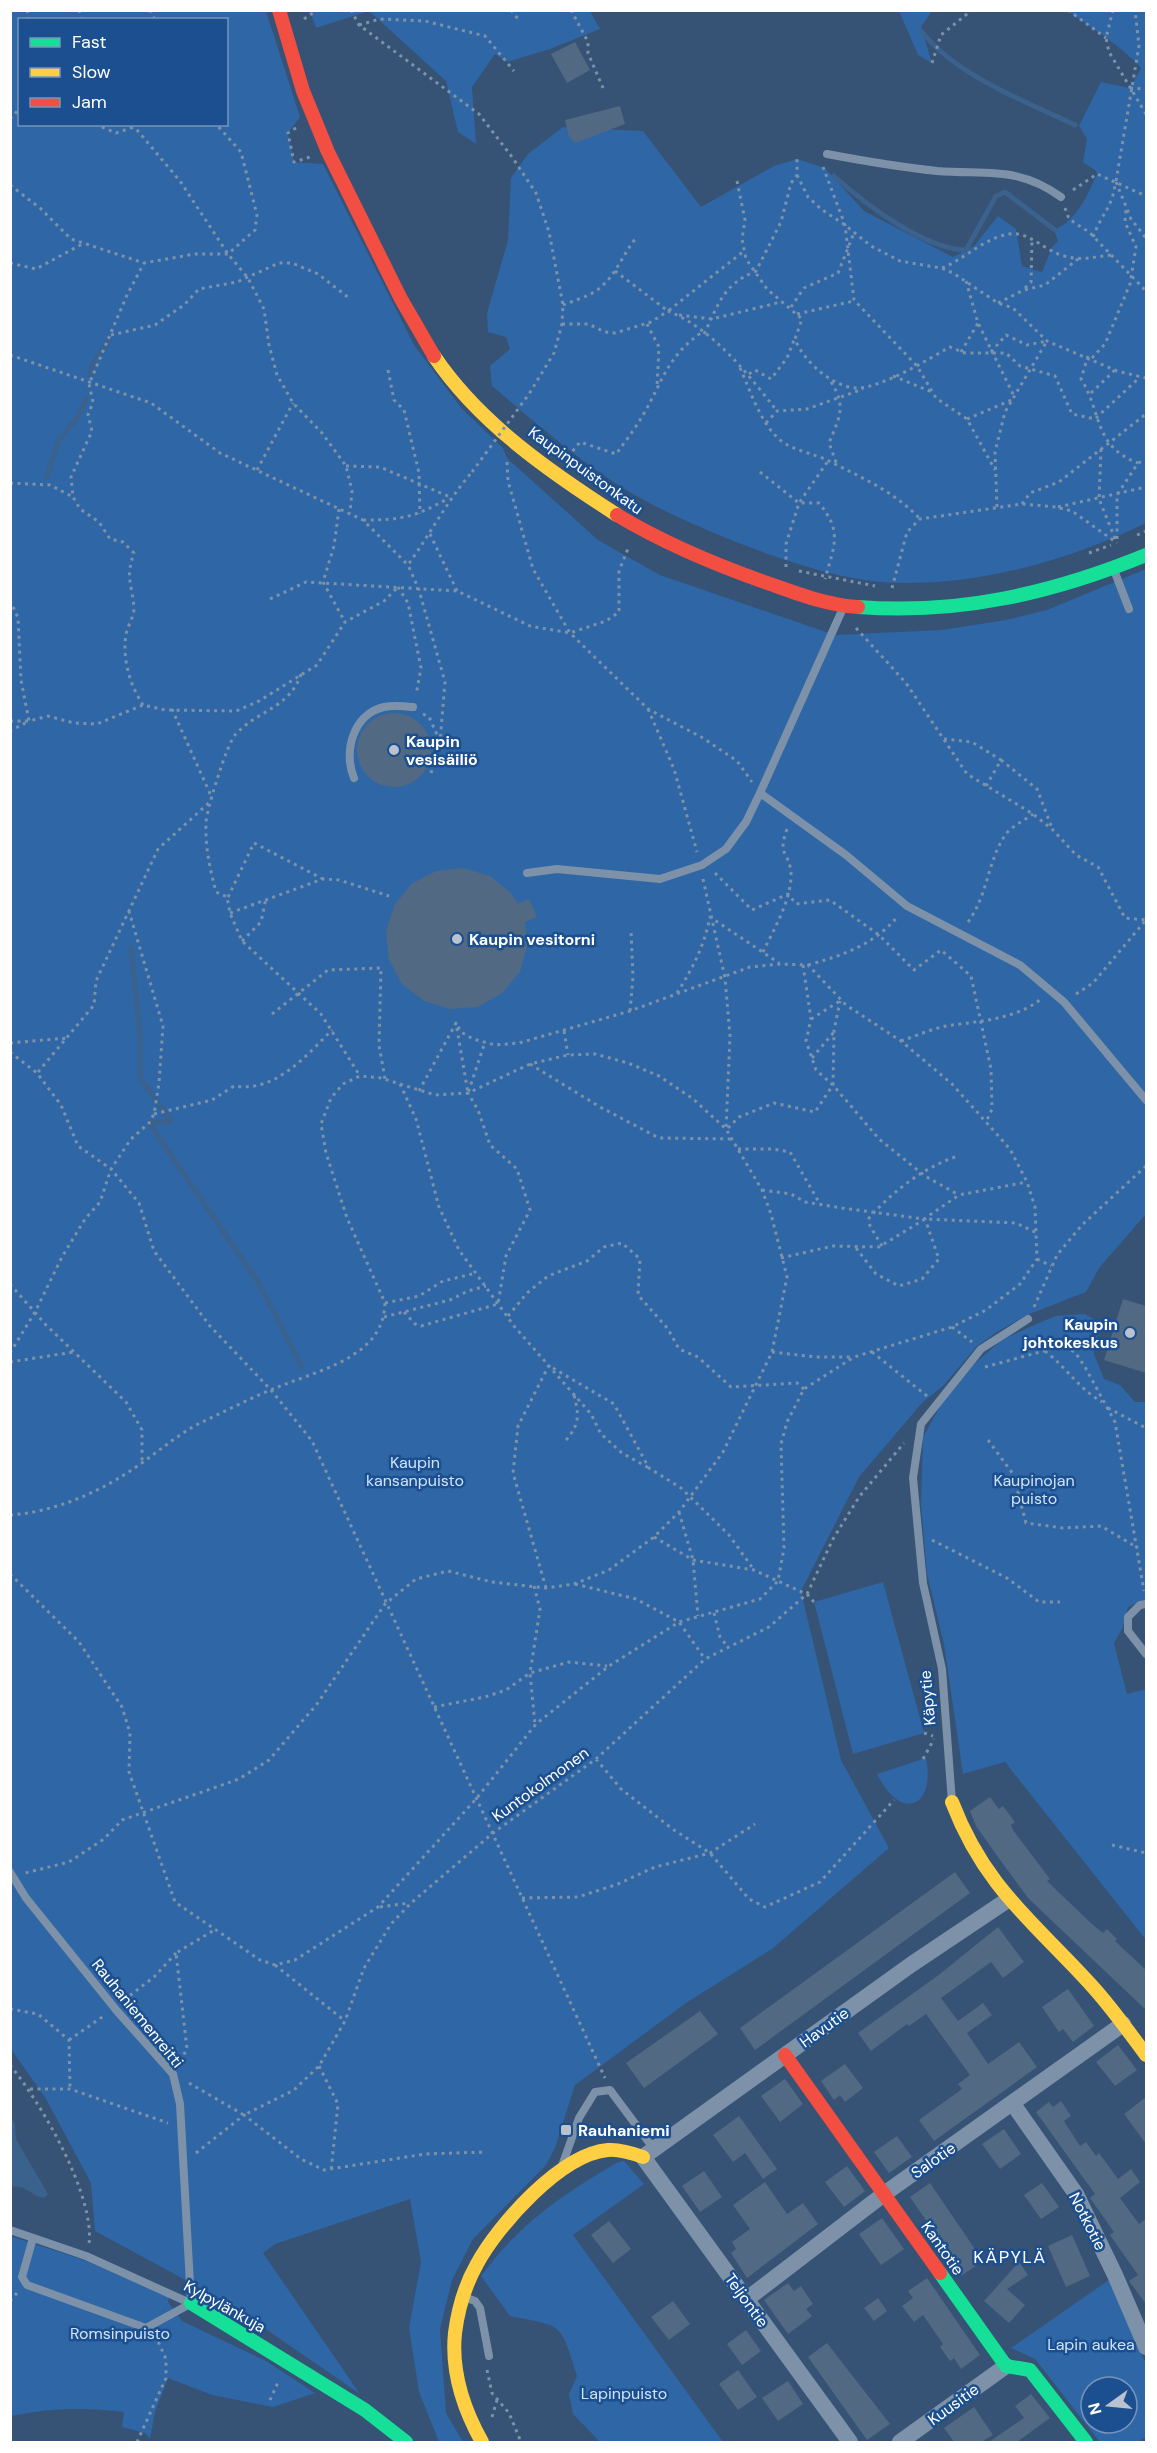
<svg xmlns="http://www.w3.org/2000/svg" width="1157" height="2453" font-family="'DM Sans',sans-serif">
  <style>
    .green { fill: #2f66a5; fill-rule: evenodd }
    .water { fill: #3b618d }
    .lines { fill: none; stroke-linecap: round; stroke-linejoin: round }
    .stream { stroke: #3b618d; stroke-width: 5 }
    .building { fill: #526984 }
    .path { stroke: #7d92a8; stroke-width: 3; stroke-dasharray: 3 4.5; stroke-linecap: butt }
    .lane { stroke: #7d92a8; stroke-width: 8 }
    .street { stroke: #7d92a8; stroke-width: 16 }
    .fast { stroke: #16e098; stroke-width: 14 }
    .slow { stroke: #ffcf43; stroke-width: 14 }
    .jam { stroke: #f24e42; stroke-width: 14 }
    .path-bridge { stroke: #7d92a8; stroke-width: 3; stroke-dasharray: 3 4.5; stroke-linecap: butt }
    .poi-dot { fill: #b9c2ce; stroke: #1b4f8f; stroke-width: 2 }
    .labels { text-anchor: middle; stroke-width: 5; stroke-linejoin: round; paint-order: stroke }
    .street-label { font-size: 16px; fill: #fff; stroke: #1b4f8f }
    .poi-label { font-size: 16px; font-weight: bold; fill: #fff; stroke: #1b4f8f; text-anchor: start }
    .park-label { font-size: 16px; fill: #cfe3fa; stroke: #1b4f8f }
    .neighbourhood-label { font-size: 18px; letter-spacing: 1.5px; fill: #fff; stroke: #1b4f8f }
  </style>
  <rect width="100%" height="100%" fill="#365274"/>
  <path class="green" d="M11,11h255l34,106 -12,16 6,29 29,2 91,181 48,64 41,39 4,10 91,82 62,35 175,60 106,-5 65,-10 41,-10 99,-41v645l-47,54 -13,24 -59,23 -30,17 -20,14 -33,39 -22,18 -63,74 -58,114 40,169 48,88 -117,101 -86,54 -111,82 -20,63 -9,17 -73,74 -21,41 -12,49 6,84 17,29h-24l-20,-50 -10,-64 12,-66 -11,-63 -135,45 -12,9 97,141 -132,-91 -133,-72 -4,-48 -45,-84 -35,-50zM20,20h206v104h-206z
    M310,11h280l10,18 -50,20 -43,13 -12,-8 -23,33 4,57 -18,-12 -12,-51 -77,-70 -53,17z
    M899,11h33l-11,16 11,36 -14,-8z
    M1068,11h78v512c-74,36 -161,61 -244,60 -46,0 -94,-15 -137,-30 -45,-17 -90,-35 -132,-59 -51,-30 -96,-70 -141,-108l-2,-20 20,-17 -4,-12 -18,-5 -1,-19 21,-73 3,-62 17,-24 35,-27 80,4 58,76 73,-41 23,-7 28,9 39,43 89,46 21,-11 24,-30 18,13 6,37 20,6 10,-25 6,-6 -4,-11c23,-10 33,-34 43,-56l-1,-3 -13,-9 4,-23 -8,-13 22,-44 29,6 11,-20c-20,-23 -48,-38 -73,-57z
    M1085,1314l19,11 -9,17 -1,12 10,25 16,6 15,17h11v197l-18,8 -5,20 -9,16 13,51 19,-5v251l-141,-178 -42,12 -19,-130 -17,-70 -6,-71 2,-66 19,-34 33,-40 28,-24 52,-23z
    M883,1582l41,151 -71,21 -39,-152z
    M926,1758c10,49 -25,65 -49,16z
    M624,2161l20,23 -71,51 150,207h-123l-27,-28 -4,-20 8,-18c-17,-54 -12,-49 -67,-60l-29,-40c39,-53 81,-81 137,-114z
    M10,2236l74,24 85,37 -1,5 14,19 84,40 49,32 -42,14 -61,-12 -44,-17 -13,34 -5,27 -5,-6 -23,-6 2,-15c-40,-5 -75,-4 -113,4z
    M1109,2280l37,84v73l-9,5h-37l-65,-83 -24,-11zM1091,2387h36v36h-36z"/>
  <path class="water" d="M11,2116l4,8 1,15 32,55 -4,4c-13,-2 -19,-14 -33,-11z"/>
  <g class="lines">
    <path class="stream" d="M922,32c35,44 103,69 153,93
      M834,176c31,28 90,73 132,74l30,-54 9,-4 50,38
      M90,375l3,-11 15,-23
      M47,477l11,-35 21,-27 7,-17
      M131,948l9,87v43l31,43 -22,2 109,159 44,85"/>
  </g>
  <path class="building" d="M575,42l15,28 -23,13 -16,-29z
    M620,106l5,18 -50,19 -6,-6 -4,-17z
    M357 750a37 37 0 1 1 74 0a37 37 0 1 1-74 0Z
    M463,868l27,8 21,17 7,11 11,-5 8,18 -12,5 2,24 -7,26 -18,21 -24,14 -28,2 -26,-8 -22,-17 -13,-24 -3,-28 8,-26 17,-22 25,-13z
    M1123,1299l23,7v67l-42,-13z
    M990,1797l9,12 4,-3 12,16 -4,3 2,5 37,49 -3,2 46,44 10,8 4,-4 10,10 -2,2 31,29v40l-117,-111 -26,-35 -27,-38 -6,-15z
    M955,1872l15,21 -215,157 -15,-22z
    M998,1927l26,35 -21,16 -12,-16 -50,36 17,23 25,-18 9,12 -25,18 21,31 31,-22 18,25 -103,74 -15,-21 43,-31 -4,-5 12,-9 -44,-61 -17,12 -2,-2 -36,27 -13,-18 82,-59z
    M1068,1989l26,37 -21,16 -10,-13 -4,3 -17,-25z
    M700,2011l18,23 -74,54 -18,-25z
    M1118,2045l19,25 -22,16 -19,-24z
    M845,2064l18,24 -18,14 -5,-7 -6,5 -13,-19z
    M785,2079l18,25 -23,18 -19,-26z
    M1146,2097v47l-22,-30z
    M1061,2101l10,15 -7,5 16,25 6,-4 10,14 3,-3 19,26 13,-10 9,13 -20,16 19,26 7,-5v85l-17,-23 9,-6 -28,-40 4,-3 -24,-34 5,-4 -59,-82 13,-10 4,5z
    M739,2116l38,53 -14,10 -18,-26 -12,9 -20,-27z
    M1004,2129l17,25 -21,15 -18,-25z
    M897,2136l15,21 -23,16 -15,-21z
    M847,2166l18,25 -21,16 -19,-25z
    M704,2171l18,26 -22,15 -18,-26z
    M765,2182l22,32 16,-11 15,21 -71,54 -16,-25 5,-4 -4,-7 18,-13 -17,-24z
    M930,2183l53,78 -22,15 -16,-23 2,-2 -37,-54z
    M1042,2183l17,24 -18,12 -17,-24z
    M882,2218l22,31 -23,16 -22,-31z
    M609,2221l22,28 -18,14 -22,-28z
    M1072,2235l18,41 -24,11 -18,-41z
    M1019,2262l9,13 -21,14 18,16 -16,18 -25,-22z
    M927,2278l53,77 -19,14 -7,-11 -4,3 -10,-14 3,-3 -20,-29 -9,7 -12,-16 11,-8 -5,-7z
    M788,2283l6,8 7,-5 12,18 -7,5 6,7 -24,18 -24,-34z
    M878,2298l9,13 -13,10 -10,-13z
    M673,2301l17,23 -21,16 -18,-23z
    M746,2330l15,21 -19,14 -15,-21z
    M827,2343l63,81 -23,16 -59,-83z
    M738,2370l19,27 -19,13 -19,-26z
    M788,2381l15,23 -25,17 -16,-23z
    M1031,2394l19,24 -33,24h-28l35,-24 -9,-12z
    M974,2407l19,28 -12,7h-27l-10,-14z"/>
  <g class="lines">
    <path class="path" d="M27,10l2,10
      M79,10l3,10
      M150,10l5,10
      M351,10l8,15 120,89 33,43 24,36 13,39 14,73 -1,19 -8,29 -25,41
      M511,10l7,9
      M571,10l17,32v11l15,35
      M1068,10l38,28
      M1113,10l-7,28 3,14 37,62
      M304,19l13,-9
      M359,25l21,-6 45,2 60,15 29,35
      M932,63l9,-28 31,-25
      M1130,88l16,1
      M10,119l10,-11
      M95,124l21,9 18,-6
      M132,124l48,57 48,73 20,24 16,31 5,36 8,30 16,28 29,30 24,33 6,25 -2,22
      M296,128l-8,5 6,29 16,-5
      M823,167l22,58 9,75 63,66 19,32 31,21 28,51
      M797,175l11,22 13,12 24,16 26,21 29,15 41,7 12,5 45,30 15,5 34,33 70,30 29,7
      M737,181l8,39 -3,19 4,20 21,30 35,30 -7,20c9,24 44,55 71,48 29,-7 59,-26 84,-40l15,6h41l14,13 35,10 17,38 23,5 45,-42
      M1116,181l23,-135 -4,-36
      M1116,182l15,37 15,19
      M10,185l30,23 31,31 73,24 51,-9h33l27,-24 2,-15 -16,-63 -25,-28
      M1073,190l24,-16 49,22
      M1065,208l4,11 20,13 57,59
      M1093,237c8,-22 20,-31 22,-53
      M10,263l26,6 48,-26
      M942,268c23,-9 42,-30 67,-34 20,-3 36,17 55,22 17,5 30,1 47,-1
      M615,271l53,40 76,-60
      M966,281l12,42 37,75
      M1025,288l6,-6 1,-42
      M998,303l26,-13 21,-5 33,-26
      M563,305c12,-5 28,-9 38,-18 16,-14 22,-33 35,-49
      M791,307l13,-19 34,-15 16,-40
      M797,314l57,-13
      M679,315l33,4 69,-17
      M562,324h26l17,8 10,1 36,-11 17,-11c45,18 80,63 109,100
      M647,324l12,23 -2,40
      M704,334c15,-30 18,-49 52,-63l25,-49 10,-39 6,-8v-16
      M111,335l44,-10 29,-20 15,-16 38,-7 42,-19h13l26,11 31,24
      M961,352l17,-29
      M991,352l15,-17 21,10 20,-4
      M10,355l141,48 69,50 143,67 45,45
      M1088,356l-7,23c21,33 12,67 57,84
      M1092,358l13,-14 25,-60 6,-37 -11,-25 1,-14
      M740,368c11,24 22,60 44,75 13,8 30,11 43,17 33,17 67,31 93,59
      M388,370l6,30 10,10 15,63 1,41
      M749,374l6,-4 16,9 16,-21 7,-18
      M893,376l39,16
      M831,382c16,25 8,36 -2,61l8,22
      M1091,393l24,-23
      M967,419l47,-20
      M766,423l11,-12 30,-2 56,-20
      M1101,449l-2,50 17,42
      M568,457l12,-15 36,12c9,-12 19,-25 27,-39 21,-36 23,-57 59,-83
      M507,462l1,19 25,88 37,64 78,76 55,29 34,23 15,21
      M346,466l34,1 70,30
      M257,470l36,-67
      M760,472l39,31h20c24,29 15,43 6,76
      M10,483l40,2 23,12
      M1022,504l8,-11 29,-11 87,-68
      M997,507l-2,-55 10,-40 42,-71
      M1058,507l88,-20
      M339,509l-5,37 -11,36 22,40
      M363,520c39,0 52,-3 86,-22
      M430,534l27,57
      M1137,535l9,-4
      M1117,539v-44l21,-32 8,-3
      M1089,553l22,-8
      M786,567v-23l13,-41 29,-42
      M799,571l76,15
      M398,587l10,16 13,65 -5,27
      M892,588l15,-56 13,-13 102,-15 34,3 16,4 45,32
      M270,599l36,-17 151,9 73,35 40,7 36,-12 13,-9v-41l10,-25
      M10,600l8,18 3,62 8,41 -19,10
      M856,628l50,55 61,91 66,40 20,16 23,25 22,12 27,51 21,2
      M301,674c-11,34 -45,37 -66,61 -8,9 -29,76 -29,88 -1,24 4,46 10,69l11,5 3,16 12,28 79,73 39,62
      M143,705c-13,-20 -21,-46 -17,-71 2,-9 8,-17 8,-26 -2,-25 -9,-30 0,-55l-11,-11 -13,-3 -11,-17 -19,-13 -7,-12 -2,-20 21,-46 -4,-16 5,-13 -4,-18 38,-89 17,-32
      M172,709l40,89
      M648,709l26,60 23,83
      M423,714l6,3 11,24
      M10,721h19l19,-5 26,7 23,1 46,-19 22,5 71,1 23,-10 58,-36 28,-43 39,-21 14,-14
      M944,739l28,3 29,18
      M431,773l9,-31 5,-60 -26,-92 -11,-25c22,-31 39,-64 64,-93
      M986,786l15,-26 36,29 15,39
      M715,873l37,37 36,-16 8,10 34,-4 49,35 35,35 27,-20 30,26 20,93 1,40 -6,13
      M703,879l22,99 5,58 -4,93
      M228,897l26,-54 69,36
      M230,913l93,-34 16,1 50,16
      M968,922c21,-29 19,-61 38,-88 6,-8 19,-14 27,-20
      M242,941l19,-19 5,-24
      M763,952c11,-23 29,-53 28,-79 -2,-23 -14,-16 -4,-44
      M803,965l8,54 -5,22 10,29 17,15 46,54 46,37 34,19
      M808,965c35,-10 66,-20 90,-49
      M677,993c16,-25 27,-47 33,-76l69,46
      M1076,994l17,-11 53,-63
      M630,1011l3,-34 -2,-46
      M272,1014l56,-44 53,-2 -2,77 6,34
      M811,1019l29,-18
      M564,1031l4,24
      M901,1041c15,-5 30,-12 45,-15 33,-5 68,-6 95,-27
      M10,1043l57,-5
      M10,1052l27,21 24,32 17,41 33,23 28,34 15,48 56,75 61,64 41,51 293,637
      M812,1058l22,-26
      M530,1064l70,43 59,31 74,1
      M38,1072l56,-67 2,-24 62,-132 53,-48
      M400,1084l16,35 23,88 20,43 55,76 77,88 10,20 21,19 27,15
      M419,1091l37,-68 12,70 17,-51
      M154,1114l58,-14 22,-14c41,7 72,-30 98,-56
      M728,1128l11,-11 35,-14 41,9 18,-27 1,-54 6,-30
      M738,1149h34l18,3 30,52
      M762,1190l29,4 14,8 37,6 82,11 35,-24 68,-13
      M882,1246l-12,-20 -1,-8c24,-27 55,-51 89,-62
      M856,1248l20,26 23,12 23,-7 17,-20 -14,-40
      M781,1258l52,-12 46,1 46,-28 91,4 21,10
      M1037,1259l14,7
      M10,1284l36,41 80,77 16,28v31
      M385,1303l34,-7 24,-15 33,-8
      M1034,1307l23,-52 25,-30 64,-59
      M404,1312l11,12 6,2 77,-22 8,-48 24,-46 -13,-41 -27,-24 -12,-35 -10,-17
      M508,1316l19,-23 21,-17 39,-15 17,-14 18,-4 18,16 -2,36 30,34 11,20 19,8 33,30 66,-4 7,6
      M384,1317l66,-17 18,-9 18,-5
      M952,1327l20,15
      M1045,1351c21,16 34,38 57,51
      M772,1352l44,5h38
      M872,1352l55,44
      M10,1353l25,-41 27,-55 23,-38 15,-17 11,-33 20,-30 18,-16 5,-9 5,-31 4,-57 -35,-118
      M10,1362l64,-10
      M985,1367l77,-21 13,6 10,15 30,55 29,169
      M553,1368l61,36 35,64 32,20 48,47 25,35
      M1108,1408l38,20
      M566,1440c14,-16 13,-25 8,-45
      M988,1440l25,34 13,49 37,5 38,-2 37,22
      M679,1512l14,48 5,56
      M10,1515c45,-3 90,-23 126,-48 22,-15 41,-32 64,-44 26,-12 52,-26 78,-36 25,-10 53,-18 75,-32 20,-13 31,-28 32,-52l-38,-85 -21,-65 -5,-29 10,-26 12,-14 17,-8 21,2 54,17 33,-2 62,-29 38,-9 27,-1 33,9 31,13 33,22 34,31 36,61 9,24 16,63 -15,75 -49,100 -44,60 -25,25 -45,33 -35,14 -28,4 -54,-6 -44,-11 -32,8 -31,25 -68,100 -48,56 -30,19 -117,41 -18,19 -35,23 -44,11
      M654,1537l39,23 61,10 52,24
      M932,1540l75,38 32,24h21
      M10,1574l69,68 43,65 8,26 -1,39 46,130 85,58 15,5 20,-5 83,-53 98,-108 60,-75 73,-58 70,-44 81,-23 18,-18 6,-33 -3,-104 6,-22 17,-33 50,-32 98,-30 34,-17 34,-26 17,-25 -2,-52 -8,-25 -17,-33 -58,-65 -51,-43 -55,-36 -38,-40 -27,-1 -31,3 -120,44 -111,32 -24,2 -22,-6 -12,-7 -5,-9
      M575,1584l61,15 43,23 26,37
      M534,1586l6,23 -10,64 5,51
      M546,1588l-33,-115 5,-47 31,-61
      M807,1594l7,8
      M714,1613l6,24 8,10
      M434,1707l51,-10 21,-7 24,-17 39,-11 38,4
      M924,1733l9,3
      M596,1759l25,30 53,41 36,23 39,46 16,8 55,-25 74,-82
      M923,1759l11,-20
      M1112,1845l34,8
      M522,1898l56,-1 40,-13 37,-17 55,-14 45,-29
      M380,1907l29,-4
      M275,1965l70,56
      M124,2000l30,-23 22,-24
      M10,2009l28,5 31,26 1,49
      M69,2040l36,-25
      M180,2061l7,-12 -11,-96 40,-24
      M10,2065c31,38 85,130 79,179
      M319,2066l19,38 -7,67
      M189,2083l55,32 50,-25 25,-24 26,-45 19,-53 27,-44 20,-21 82,-70 103,-74 109,-100 64,-32 38,-33 26,-55 26,-42 45,-54
      M30,2089h40l98,34
      M196,2153l48,-38 57,44 23,11 101,-16 61,-2
      M10,2301l7,-8
      M487,2370l5,23 17,20 12,29
      M270,2400l9,-20
      M492,2417l5,-17
      M137,2442l29,-64v-19l-10,-22"/>
    <path class="lane" d="M827,154c37,7 73,13 110,17 50,4 81,-5 124,26
      M1114,570l15,39
      M354,778c-11,-26 -1,-64 30,-71 10,-2 19,-1 29,0
      M760,793l86,62 61,51 113,59 44,37 82,98
      M527,873l30,-4 103,10 42,-14 24,-16 20,-27 14,-29 84,-187
      M1146,1604l-6,1 -12,12v14l18,23
      M952,1802l-10,-133 -19,-86 -10,-105 8,-54 60,-75 47,-30
      M10,1872l16,26 91,113 56,63 7,30 11,198
      M563,2163l16,-45 16,-26 15,-2 44,59
      M10,2230l76,26 104,47
      M33,2238l-11,39 5,8 119,43 44,-24
      M464,2297l11,4 5,7 9,48"/>
    <path class="street" d="M1013,2104l63,90 39,81 31,72
      M747,2299l137,-105 239,-170
      M850,2442l-207,-285 269,-193 94,-63
      M900,2442l106,-76"/>
    <path class="fast" d="M858,607c101,8 195,-14 288,-52
      M940,2273l66,93 24,4 56,72
      M191,2303l174,107 41,32"/>
    <path class="slow" d="M434,356c45,67 116,116 183,159
      M952,1802c33,86 81,119 140,184 20,22 37,46 54,69
      M482,2442c-19,-34 -31,-70 -27,-109 3,-23 10,-48 22,-69 21,-39 84,-110 131,-114 12,-1 24,3 35,7"/>
    <path class="jam" d="M279,10l24,81 25,61 73,147 33,57
      M617,515c50,30 101,51 156,70 28,10 55,20 85,22
      M785,2055l155,218"/>
    <path class="path-bridge" d="M472,472l57,-78"/>
  </g>
  <g class="poi-dot">
    <circle cx="394" cy="750" r="6"/>
    <circle cx="457" cy="939" r="6"/>
    <circle cx="1130" cy="1333" r="6"/>
    <rect x="560" y="2124" width="12" height="12" rx="3"/>
  </g>
  <g class="labels">
    <g class="street-label">
      <text transform="translate(586 470) rotate(36)" y="6">Kaupinpuistonkatu</text>
      <text transform="translate(927 1698) rotate(-95)" y="6">Käpytie</text>
      <text transform="translate(540 1784) rotate(-36)" y="6">Kuntokolmonen</text>
      <text transform="translate(138 2013) rotate(51)" y="6">Rauhaniemenreitti</text>
      <text transform="translate(824 2027) rotate(-36)" y="6">Havutie</text>
      <text transform="translate(933 2160) rotate(-35)" y="6">Salotie</text>
      <text transform="translate(1088 2221) rotate(63)" y="6">Notkotie</text>
      <text transform="translate(943 2248) rotate(55)" y="6">Kantotie</text>
      <text transform="translate(747 2300) rotate(54)" y="6">Teljontie</text>
      <text transform="translate(225 2306) rotate(29)" y="6">Kylpylänkuja</text>
      <text transform="translate(953 2404) rotate(-36)" y="6">Kuusitie</text>
    </g>
    <g class="poi-label">
      <text x="406" y="747">Kaupin<tspan x="406" dy="18">vesisäiliö</tspan></text>
      <text x="469" y="945">Kaupin vesitorni</text>
      <text x="1118" y="1330" text-anchor="end">Kaupin<tspan x="1118" dy="18">johtokeskus</tspan></text>
      <text x="578" y="2136">Rauhaniemi</text>
    </g>
    <g class="park-label">
      <text x="415" y="1468">Kaupin<tspan x="415" dy="18">kansanpuisto</tspan></text>
      <text x="1034" y="1486">Kaupinojan<tspan x="1034" dy="18">puisto</tspan></text>
      <text x="120" y="2339">Romsinpuisto</text>
      <text x="1091" y="2350">Lapin aukea</text>
      <text x="624" y="2399">Lapinpuisto</text>
    </g>
    <g class="neighbourhood-label">
      <text x="1010" y="2263">KÄPYLÄ</text>
    </g>
  </g>
  <rect width="1157" height="2453" fill="none" stroke="#ffffff" stroke-width="24"/>
  <rect x="18" y="18" width="210" height="108" fill="#1b4f8f" stroke="#7695bc" stroke-width="1.5"/>
  <rect x="30" y="38" width="30" height="9" fill="#16e098" stroke="#7695bc" stroke-width="1.5"/>
  <text x="72" y="48" font-size="18" fill="#ffffff">Fast</text>
  <rect x="30" y="68" width="30" height="9" fill="#ffcf43" stroke="#7695bc" stroke-width="1.5"/>
  <text x="72" y="78" font-size="18" fill="#ffffff">Slow</text>
  <rect x="30" y="98" width="30" height="9" fill="#f24e42" stroke="#7695bc" stroke-width="1.5"/>
  <text x="72" y="108" font-size="18" fill="#ffffff">Jam</text>
  <g transform="translate(1109 2405) rotate(255)"><circle r="28" fill="#1b4f8f" stroke="#7695bc" stroke-width="1.5"/>
  <path d="M0-4.5L10 22L0 15L-10 22Z" fill="#b9c2ce"/>
  <text y="-9" font-size="16" font-weight="bold" text-anchor="middle" fill="#ffffff">N</text>
  </g>
</svg>
